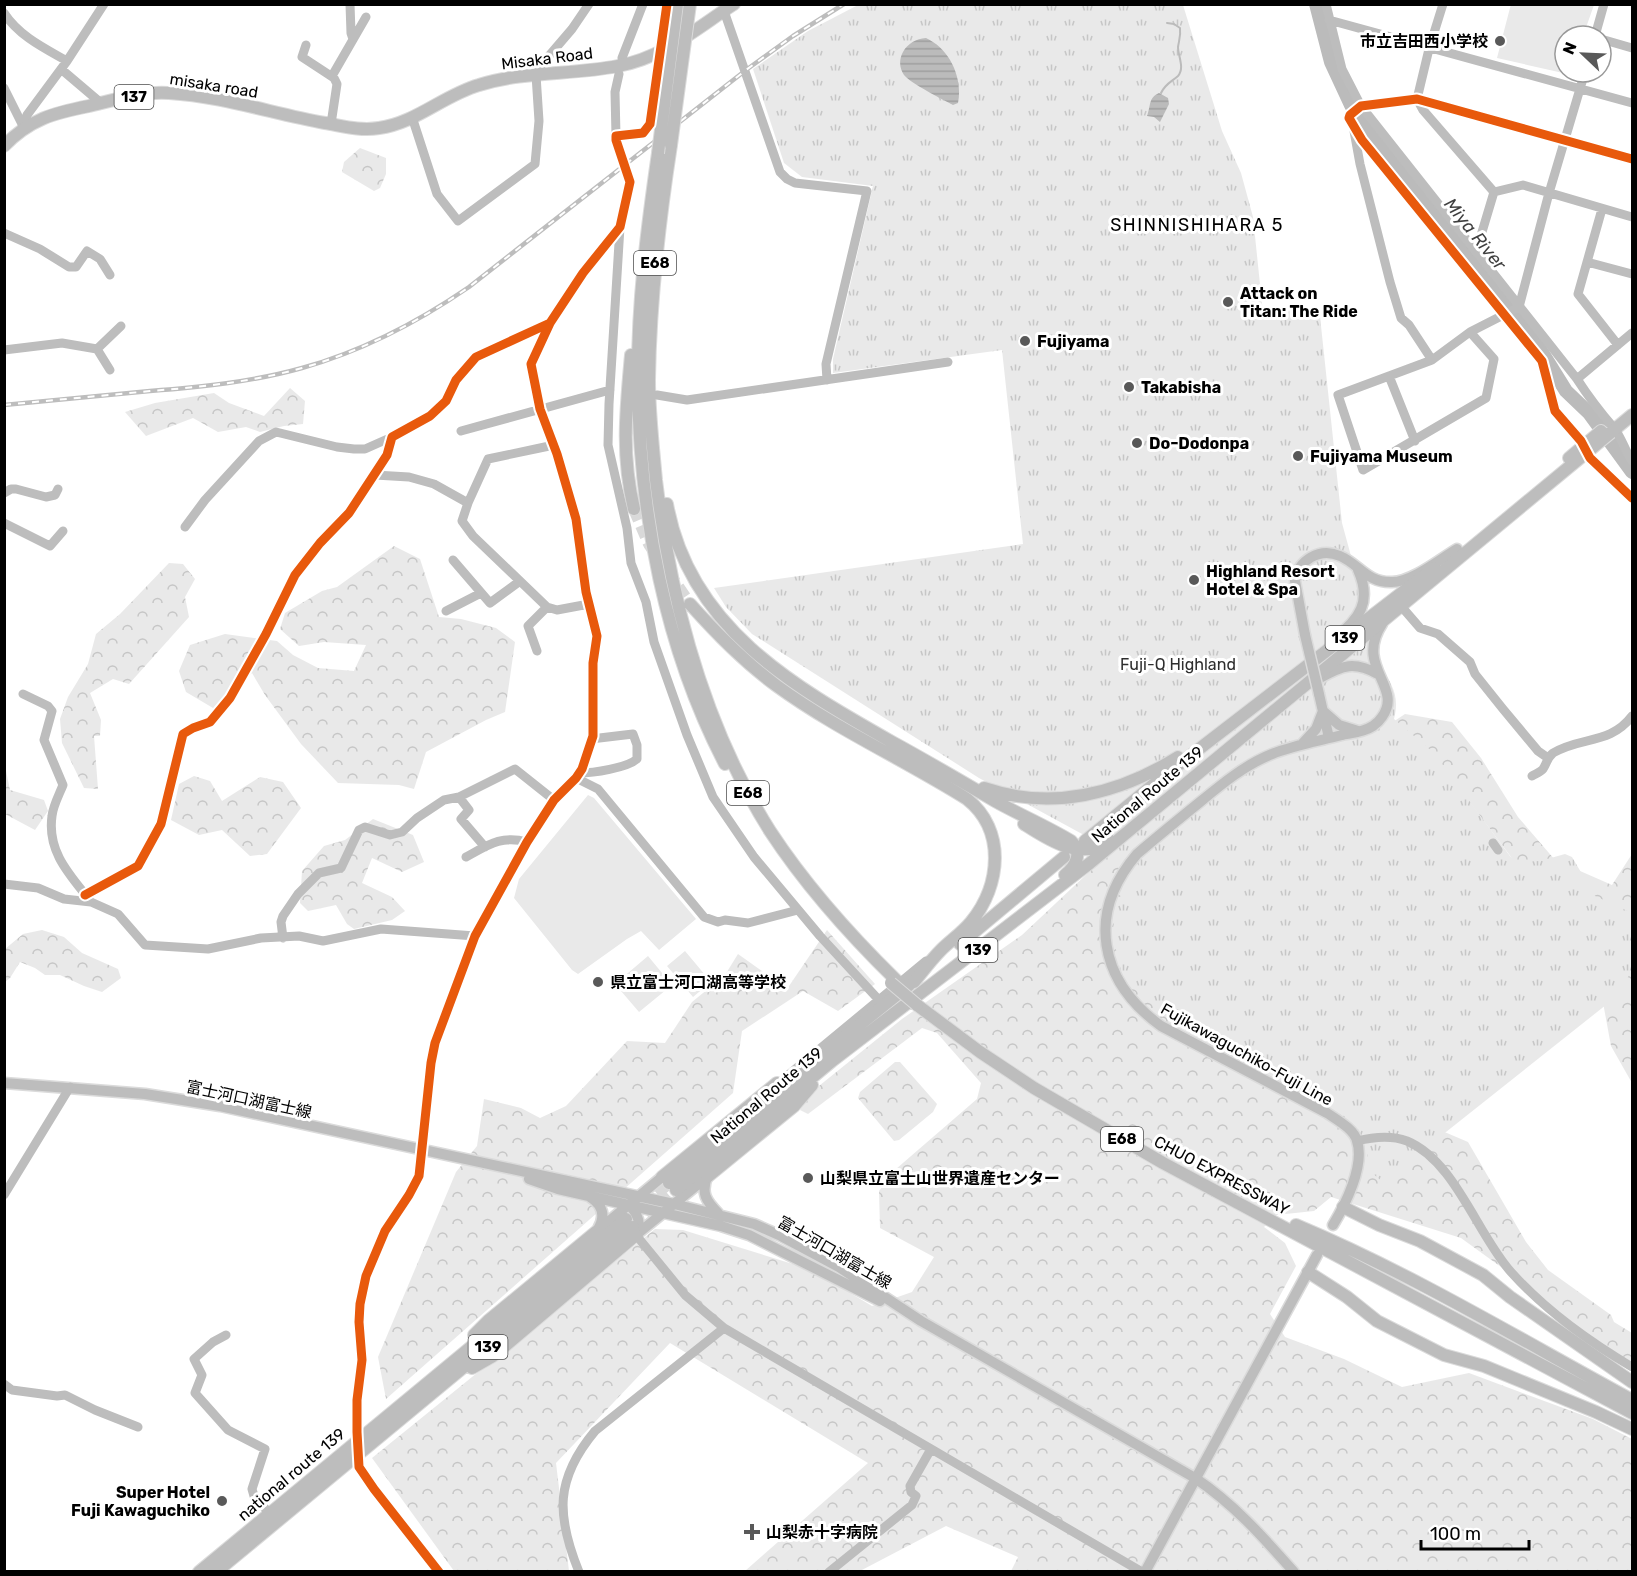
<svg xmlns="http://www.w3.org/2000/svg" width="1637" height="1576" font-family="Rubik,'Noto Sans JP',sans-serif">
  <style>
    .grass { fill: #e9e9e9 }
    .forest { fill: url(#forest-crowns) }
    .park { fill: url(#park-tufts) }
    .water { fill: url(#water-rules) }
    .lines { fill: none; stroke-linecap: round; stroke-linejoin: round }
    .stream { stroke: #bbb; stroke-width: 2 }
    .river { stroke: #bbb; stroke-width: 14 }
    .highway-tunnel { stroke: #d9d9d9; stroke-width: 12; stroke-dasharray: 12 6; stroke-linecap: butt }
    .major-casing { stroke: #dbdbdb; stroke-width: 13 }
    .highway-casing { stroke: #dbdbdb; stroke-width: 14 }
    .minor { stroke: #bdbdbd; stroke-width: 9 }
    .major { stroke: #bdbdbd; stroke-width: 10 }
    .highway { stroke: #bdbdbd; stroke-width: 12 }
    .rail-casing { stroke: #bdbdbd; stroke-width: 4.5 }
    .rail { stroke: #fff; stroke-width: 2; stroke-dasharray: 7; stroke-linecap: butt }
    .major-bridge-casing { stroke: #dbdbdb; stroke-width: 13; stroke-linecap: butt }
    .highway-bridge-casing { stroke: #dbdbdb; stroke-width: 14; stroke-linecap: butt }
    .major-bridge { stroke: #bdbdbd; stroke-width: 10 }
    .highway-bridge { stroke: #bdbdbd; stroke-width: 12 }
    .cycleway-casing { stroke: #fff; stroke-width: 13 }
    .cycleway { stroke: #e8590c; stroke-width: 9 }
    .poi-dot { fill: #595959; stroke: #fff; stroke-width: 2 }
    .labels { text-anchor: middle; stroke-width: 6; stroke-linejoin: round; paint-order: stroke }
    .shield { fill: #fff; stroke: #4c4c4c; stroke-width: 1.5 }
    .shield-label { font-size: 15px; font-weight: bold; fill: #000 }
    .poi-label { font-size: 16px; font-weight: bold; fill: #000; stroke: #fff; text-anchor: start }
    .street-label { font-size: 16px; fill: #000; stroke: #fff }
    .park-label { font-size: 16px; fill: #2e2e2e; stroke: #fff }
    .neighbourhood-label { font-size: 18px; letter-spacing: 1.5px; fill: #000; stroke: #fff }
    .water-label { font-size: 18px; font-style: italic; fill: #3f3f3f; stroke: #fff }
  </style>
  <defs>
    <pattern id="forest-crowns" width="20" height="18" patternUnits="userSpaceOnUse" patternTransform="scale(1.5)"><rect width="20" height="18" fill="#e9e9e9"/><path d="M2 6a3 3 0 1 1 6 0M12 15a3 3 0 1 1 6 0" fill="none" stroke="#c6c6c6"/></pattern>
    <pattern id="park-tufts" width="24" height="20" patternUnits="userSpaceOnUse" patternTransform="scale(1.5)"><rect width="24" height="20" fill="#e9e9e9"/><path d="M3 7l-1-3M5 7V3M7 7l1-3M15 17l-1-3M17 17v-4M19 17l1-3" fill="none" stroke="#c6c6c6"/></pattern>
    <pattern id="water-rules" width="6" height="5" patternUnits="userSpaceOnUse" patternTransform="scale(1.5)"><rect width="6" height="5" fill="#bbb"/><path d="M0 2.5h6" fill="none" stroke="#9f9f9f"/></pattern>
  </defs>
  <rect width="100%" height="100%" fill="#fff"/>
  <path class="grass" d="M1511,4l83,1 -11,31h-18v36l-2,1 -66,-15z
    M588,795l6,3 102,121 -37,31 -18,-19 -14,8 -49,35 -6,-4 -58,-72 5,-19z
    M685,951l26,31 -18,15 -26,-31z
    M648,956l24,29 -33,27 -24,-28z"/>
  <path class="forest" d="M360,148l26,10v16l-6,14 -6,3 -32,-19 2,-10z
    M290,388l15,13 -2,23 -19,2 -24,6 -14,-5 -28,5 -25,-14 -47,18 -21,-24 30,-9 59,-10 15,10 35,13z
    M394,546l26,13 19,58 22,2 35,9 19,14 -10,70 -19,8 -60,32 -12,37 -15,-4 -61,-2 -37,-39 -36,-49 -13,-22 -39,35 -27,-16 -7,-21 11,-26 35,-11 52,7 16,14 25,13 36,3 12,-26 -42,-3 -25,4 -19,-17 5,-16 37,-22 15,-4z
    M169,563l14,1 12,15 -10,18 4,20 -60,67 -16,-5 -23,14 11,27 -1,16h-6l4,53 -14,-1 -22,-45 -2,-24 8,-22 20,-33 8,-30 24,-20z
    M1405,714l47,8 29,36 37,59 37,43 57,25 20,-31v229l-21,-37 -9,-49 -75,-119 -81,-107 -33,-17 -32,-24z
    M5,766l5,24 34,10 4,11 -13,19 -30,-16z
    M194,776l16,5 12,20 38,-24 23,5 18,26 -34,46 -17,2 -28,-26 -23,5 -28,-15 8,-36z
    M373,819l40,16 11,27 -22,10 -30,-14 -10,25 30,14 13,14 -13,9 -38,9 -7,-5 -11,-19 -28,6 -8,-8 2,-32 22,-25 21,-6z
    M1123,840l277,273 68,29 58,100 22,28 63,45 3,7 18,11v29l-48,-29 -54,-45 -69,-50 -130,-41 -17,14 -38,4 -12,12 21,16 11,23 -26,48 15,23 59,22 58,28 67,-14 124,46 39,20v132h-621l7,-14 -72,-31 -86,45h-115l123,-108 -198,-120 -114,120 13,108h-115l-82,-113 283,-229 28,1 129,40 60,36 40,-14 22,-35 -54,-29 -1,-37 17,-22 81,-70 4,-16 -44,-50 -15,-5 -114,86 -8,-4 9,-16 93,-75 120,-84z
    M42,930l22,7 18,16 36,16 3,9 -19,14 -18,-6 -24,-11h-15l-10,-7 -15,-6 -10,16 -5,4v-33l18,-15z
    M827,930l48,54 -37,27 -35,-20 -61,40 -9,62 -347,306 -8,-42 78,-185 21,-26 7,-47 37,9 19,10 26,-12 61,-65 38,2 27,-41 33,-27 13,-21 49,35z
    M895,1062h5l37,42 -4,8 -34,28 -5,1 -36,-43 2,-6z"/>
  <path class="park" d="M858,5h325l39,126 19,42 12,44 10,96 56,-6 23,216 39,143c11,19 19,30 13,53l40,34 76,103 8,6 22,-1 25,-7 7,3 23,39 37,17v55l-11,25 -238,189 -16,-13 1,-23 -29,-32 -154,-82 -63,-56 -10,-44 9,-39 18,-28 -160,-87 -227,-144 -26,-27 -12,-19 309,-44 -21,-194 -169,23v-14l40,-173 -71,-9 -18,-14 -31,-94 55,-38z"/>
  <path class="water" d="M926,38c24,11 37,40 32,65l-5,2c-11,-6 -43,-22 -49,-30 -5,-7 -5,-16 -1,-23 5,-9 13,-13 23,-14z
    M1159,93l9,5 1,6 -9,18 -6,-5 -7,-1c4,-10 1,-18 12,-23z"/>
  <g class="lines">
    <path class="stream" d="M1161,93c4,-9 10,-11 17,-17 7,-8 0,-20 0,-29 1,-7 3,-11 2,-19l-6,-4 -7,-1"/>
    <path class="river" d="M1316,4l15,58 20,43 8,13 28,33 108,141 30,33 41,66 23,22 43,59"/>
    <path class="highway-tunnel" d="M634,509l15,35 41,60
      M643,1205l26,-22
      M633,1227l43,-37"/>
    <defs>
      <path id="major" d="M1305,635l-10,-54c3,-21 25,-34 45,-25 19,8 27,27 52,26 20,0 48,-23 65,-33
        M1335,638c25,-19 37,-37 23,-68
        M1320,678c23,-13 34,-17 58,-4
        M1319,694l10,44
        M1323,711l16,14 19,6
        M1303,743l13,-14 7,-18
        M4,1083l141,11 75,12 454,98 80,20 27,12 58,31 82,54 274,157c39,26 68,59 99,94
        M707,1177c-6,16 -1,24 11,36
        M529,1179l29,10 163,37 28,9 131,66
        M590,1197c13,8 16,19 8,32
        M629,1205c9,9 13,18 7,30
        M1333,1225c12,-20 32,-59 24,-84 -3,-12 -20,-21 -30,-28l-166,-87c-62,-45 -75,-112 -24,-172 21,-18 42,-35 63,-52 23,-19 45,-37 72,-48 22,-9 47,-13 70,-19 10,-2 22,-3 31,-9 3,-2 7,-6 9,-9 22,-30 -28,-50 0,-93
        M596,1232l66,-55
        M636,1235l71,-58
        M1145,1572l172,-317"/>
      <path id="highway" d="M671,145c-12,78 -21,156 -22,235 0,33 4,67 7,100 15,122 48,246 114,351 36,55 79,103 126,149
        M4,146c26,-27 50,-33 85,-40 25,-6 54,-15 80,-13 53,3 105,21 156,30 18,3 35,8 54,5 37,-5 65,-33 100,-43 45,-14 93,-10 139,-19 45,-8 79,-38 116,-62
        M658,153c-11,76 -21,153 -20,230 1,129 27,266 87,381
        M631,355c-5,55 -10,99 3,154
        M1569,458l32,-27
        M667,504c22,123 126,182 225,238 35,19 69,39 103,59 25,14 51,25 76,40 12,12 5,25 -6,34
        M690,604c27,30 54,58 87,82 59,43 128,74 190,113 39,31 34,86 4,123 -9,11 -20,18 -30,28 -10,10 -18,21 -27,32
        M984,788c68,23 135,6 194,-31
        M1024,824c25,16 57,38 85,16
        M1085,841l79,-65 270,-208
        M960,944l104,-87
        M917,1005l63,47 54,36 129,75 469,250
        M662,1177l115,-94
        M707,1177l87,-71 18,-21
        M669,1183l158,-132 82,-66
        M676,1190l156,-129 258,-198 542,-448
        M1343,1207l36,18 41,16 63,34 27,22 122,85
        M1296,1225c117,49 225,115 336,175
        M1308,1272l39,25 30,24 67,34 40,11 112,46 36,17
        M474,1335l14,-14 108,-89
        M472,1368l21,-12 143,-121
        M199,1572l427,-353
        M216,1572l417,-345"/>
    </defs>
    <use href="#major" class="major-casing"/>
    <use href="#highway" class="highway-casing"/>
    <path class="minor" d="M350,4l1,29 2,6
      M1326,4l16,65 19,37 216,273c11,17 23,33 37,49 8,10 11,23 18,33
      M1443,4l-14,45 -12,50 6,11 71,82 -18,60
      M724,11l56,161 7,7 8,4 72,8 -41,173 1,16
      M4,13c15,23 40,35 63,48
      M1329,20l303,83
      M1595,36l9,-32
      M1601,39l31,9
      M306,45l-4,12 32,21 3,6 -6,40
      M622,58l21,-54
      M61,69l40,34
      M332,76l34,-59
      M4,88l20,40 3,-13 40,-54 37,-57
      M412,117l25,77 21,27 77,-57 4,-43 -3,-46 6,-11 30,-35 17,-25
      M1354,131l6,33 30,118 11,36 8,7 23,35
      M616,136l-1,-44 4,-18
      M1632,159l-215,-60 -56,7 -11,9 -1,3 13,22 176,216 4,5 13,50 26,30 9,17 42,40
      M1494,192l29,-7 109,32
      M1602,209l-24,85 40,51
      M620,227l-11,177 -1,41 19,83 4,35 15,39 8,40 33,93 26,62 41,60 66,79 58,63
      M4,233l36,16 29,18h7l11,-16 13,8 10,16
      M1587,262l45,12
      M1470,332l24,27 -8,39 -123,72 -25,-75 94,-35 38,-28 49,-25 30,-114 36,-121
      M97,349l24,-23
      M4,350l58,-7 35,6 13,21
      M1389,376l26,65
      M1577,379l55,-46
      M657,395l30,5 261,-38
      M461,431l149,-41
      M375,475l34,2 25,7 34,19 20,-44 66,-14
      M4,493l7,-4h5l30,8 9,-2 3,-6
      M468,503l-6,18 11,15 74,71
      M4,523l46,23 13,-15
      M185,527l20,-27 54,-59 17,-9 61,15 17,2h11l27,-12
      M453,560l37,43 30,-22
      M1401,606l19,22 18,6 32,28 5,12 28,35 35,42 10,7
      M446,611l35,-18
      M537,651l-9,-25 19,-19 10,3 32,-6
      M23,694l25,12 4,5 -8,29 19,45c-4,10 -10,21 -11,31 -5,35 17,58 37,83
      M579,773c14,0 48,-5 58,-14v-14l-4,-11 -42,5
      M1532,776c3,-2 9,-4 11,-7 4,-6 4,-11 10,-16 28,-17 57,-8 79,-37
      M576,778l22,11 106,128 14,5 7,-2 23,3 50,-13
      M459,797l10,13 -8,9 24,28
      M1493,843l5,7
      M466,857c22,-12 35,-22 61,-15
      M4,884l34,4 26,11 27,3 27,12 27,31 63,4 53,-11 38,-2 24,5 58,-12 94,7
      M85,895l53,-29 23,-42 22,-90 10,-6 17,-6 20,-24 36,-64 29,-59 25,-32 29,-30 38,-58 5,-18 38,-21 16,-15 10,-21 20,-23 74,-34
      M283,938l-2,-16 2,-6 15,-22 21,-21 22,-5 18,-38 6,-3 25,8 12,-3 15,-14 27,-18 15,-3 56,-28 39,31
      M787,1076l139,-115
      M1357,1141c16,-4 34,-6 50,0 48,20 70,93 104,131 34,38 77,69 121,95
      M4,1195l66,-108
      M636,1235l49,60 39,33 418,244
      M226,1335l-13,7 -19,17 8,16 -7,18 33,37 37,19 -13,40 2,7 15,17
      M4,1384l8,6 45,6 8,-1 30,15 43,17
      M357,1432v-32l5,-40 -3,-38 2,-28 5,-18 19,-45 24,-36 10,-19 12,-113 9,-35 35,-92 52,-94 27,-42 22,-22 6,-9 11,-33v-73l4,-27 -11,-44 -10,-73 -19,-65 -17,-45 -9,-45 19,-41 33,-50 37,-46 10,-45 -14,-42v-4l27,-3 7,-9 17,-120
      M359,1467l15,22 65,83
      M579,1572c-23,-57 -24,-93 16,-141l129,-103
      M829,1572l83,-67 4,-9 -5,-4 -1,-6 21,-37"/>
    <use href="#major" class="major"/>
    <use href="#highway" class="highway"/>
    <defs>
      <path id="rail" d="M4,405c49,-5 97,-9 146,-14 51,-4 102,-9 152,-23 61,-17 116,-46 167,-81l277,-217 47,-34 51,-32"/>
    </defs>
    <use href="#rail" class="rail-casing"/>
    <use href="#rail" class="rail"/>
    <defs>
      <path id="major-bridge" d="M1305,635l14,59"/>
      <path id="highway-bridge" d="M671,145l19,-141
        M658,153l19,-149
        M891,983l26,22"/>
    </defs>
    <use href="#major-bridge" class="major-bridge-casing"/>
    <use href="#highway-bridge" class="highway-bridge-casing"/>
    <use href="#major-bridge" class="major-bridge"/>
    <use href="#highway-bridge" class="highway-bridge"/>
    <defs>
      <path id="cycleway" d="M1632,159l-215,-60 -56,7 -11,9 -1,3 13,22 176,216 4,5 13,50 26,30 9,17 42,40
        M85,895l53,-29 23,-42 22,-90 10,-6 17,-6 20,-24 36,-64 29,-59 25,-32 29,-30 38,-58 5,-18 38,-21 16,-15 10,-21 20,-23 74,-34
        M439,1572l-65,-83 -15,-22 -2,-35v-32l5,-40 -3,-38 1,-18 6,-28 19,-45 24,-36 10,-19 12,-113 4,-20 40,-107 52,-94 27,-42 22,-22 6,-9 11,-33v-73l4,-27 -11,-44 -10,-73 -19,-65 -17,-45 -9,-45 19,-41 33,-50 37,-46 10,-45 -14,-42v-4l27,-3 7,-9 17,-120"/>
    </defs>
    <use href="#cycleway" class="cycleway-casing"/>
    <use href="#cycleway" class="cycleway"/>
  </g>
  <g class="poi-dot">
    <circle cx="1500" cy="41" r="6"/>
    <circle cx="1228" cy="302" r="6"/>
    <circle cx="1025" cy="341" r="6"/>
    <circle cx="1129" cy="387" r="6"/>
    <circle cx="1137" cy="443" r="6"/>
    <circle cx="1298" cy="456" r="6"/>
    <circle cx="1194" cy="580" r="6"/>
    <circle cx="598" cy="982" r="6"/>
    <circle cx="808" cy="1178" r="6"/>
    <circle cx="222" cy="1501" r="6"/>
    <path d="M749 1523h6v6h6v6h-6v6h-6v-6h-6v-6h6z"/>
  </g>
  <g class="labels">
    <g class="shield">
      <rect x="114.5" y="85" width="39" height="24" rx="4.5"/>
      <rect x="634" y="251" width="42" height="24" rx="4.5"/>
      <rect x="1325.5" y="626" width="39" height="24" rx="4.5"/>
      <rect x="727" y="781" width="42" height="24" rx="4.5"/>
      <rect x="958.5" y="938" width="39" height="24" rx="4.5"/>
      <rect x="1101" y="1127" width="42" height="24" rx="4.5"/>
      <rect x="468.5" y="1335" width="39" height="24" rx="4.5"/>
    </g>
    <g class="shield-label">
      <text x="134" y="102">137</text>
      <text x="655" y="268">E68</text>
      <text x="1345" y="643">139</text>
      <text x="748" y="798">E68</text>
      <text x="978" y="955">139</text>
      <text x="1122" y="1144">E68</text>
      <text x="488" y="1352">139</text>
    </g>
    <g class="poi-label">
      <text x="1488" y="47" text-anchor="end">市立吉田西小学校</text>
      <text x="1240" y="299">Attack on<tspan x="1240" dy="18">Titan: The Ride</tspan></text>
      <text x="1037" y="347">Fujiyama</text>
      <text x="1141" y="393">Takabisha</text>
      <text x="1149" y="449">DoｰDodonpa</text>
      <text x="1310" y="462">Fujiyama Museum</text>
      <text x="1206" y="577">Highland Resort<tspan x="1206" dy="18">Hotel &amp; Spa</tspan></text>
      <text x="610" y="988">県立富士河口湖高等学校</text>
      <text x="820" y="1184">山梨県立富士山世界遺産センター</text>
      <text x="210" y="1498" text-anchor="end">Super Hotel<tspan x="210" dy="18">Fuji Kawaguchiko</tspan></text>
      <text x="766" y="1538">山梨赤十字病院</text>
    </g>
    <g class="street-label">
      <text transform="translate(547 58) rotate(-7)" y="6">Misaka Road</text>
      <text transform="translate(214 85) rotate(9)" y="6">misaka road</text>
      <text transform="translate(1147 794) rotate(-40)" y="6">National Route 139</text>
      <text transform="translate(1247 1054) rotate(29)" y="6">Fujikawaguchiko-Fuji Line</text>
      <text transform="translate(766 1095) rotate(-40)" y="6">National Route 139</text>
      <text transform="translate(249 1099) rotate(12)" y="6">富士河口湖富士線</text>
      <text transform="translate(1222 1175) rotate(28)" y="6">CHUO EXPRESSWAY</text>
      <text transform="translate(835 1252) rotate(30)" y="6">富士河口湖富士線</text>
      <text transform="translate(291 1474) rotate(-40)" y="6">national route 139</text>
    </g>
    <g class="park-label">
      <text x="1178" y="670">Fuji-Q Highland</text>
    </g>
    <g class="neighbourhood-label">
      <text x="1197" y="231">SHINNISHIHARA 5</text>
    </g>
    <g class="water-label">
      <text transform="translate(1475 234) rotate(51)" y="6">Miya River</text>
    </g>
  </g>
  <rect width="1637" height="1576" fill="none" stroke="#000000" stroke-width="12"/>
  <g transform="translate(1583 54) rotate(293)"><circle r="28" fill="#ffffff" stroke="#999999" stroke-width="1.5"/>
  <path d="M0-4.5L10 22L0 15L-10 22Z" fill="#595959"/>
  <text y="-9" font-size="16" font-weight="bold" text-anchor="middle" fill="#000000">N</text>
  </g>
  <path d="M1421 1540v9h108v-9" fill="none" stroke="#000000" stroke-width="3"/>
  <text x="1430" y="1540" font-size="18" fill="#000000" stroke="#ffffff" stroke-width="4.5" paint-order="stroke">100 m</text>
</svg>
